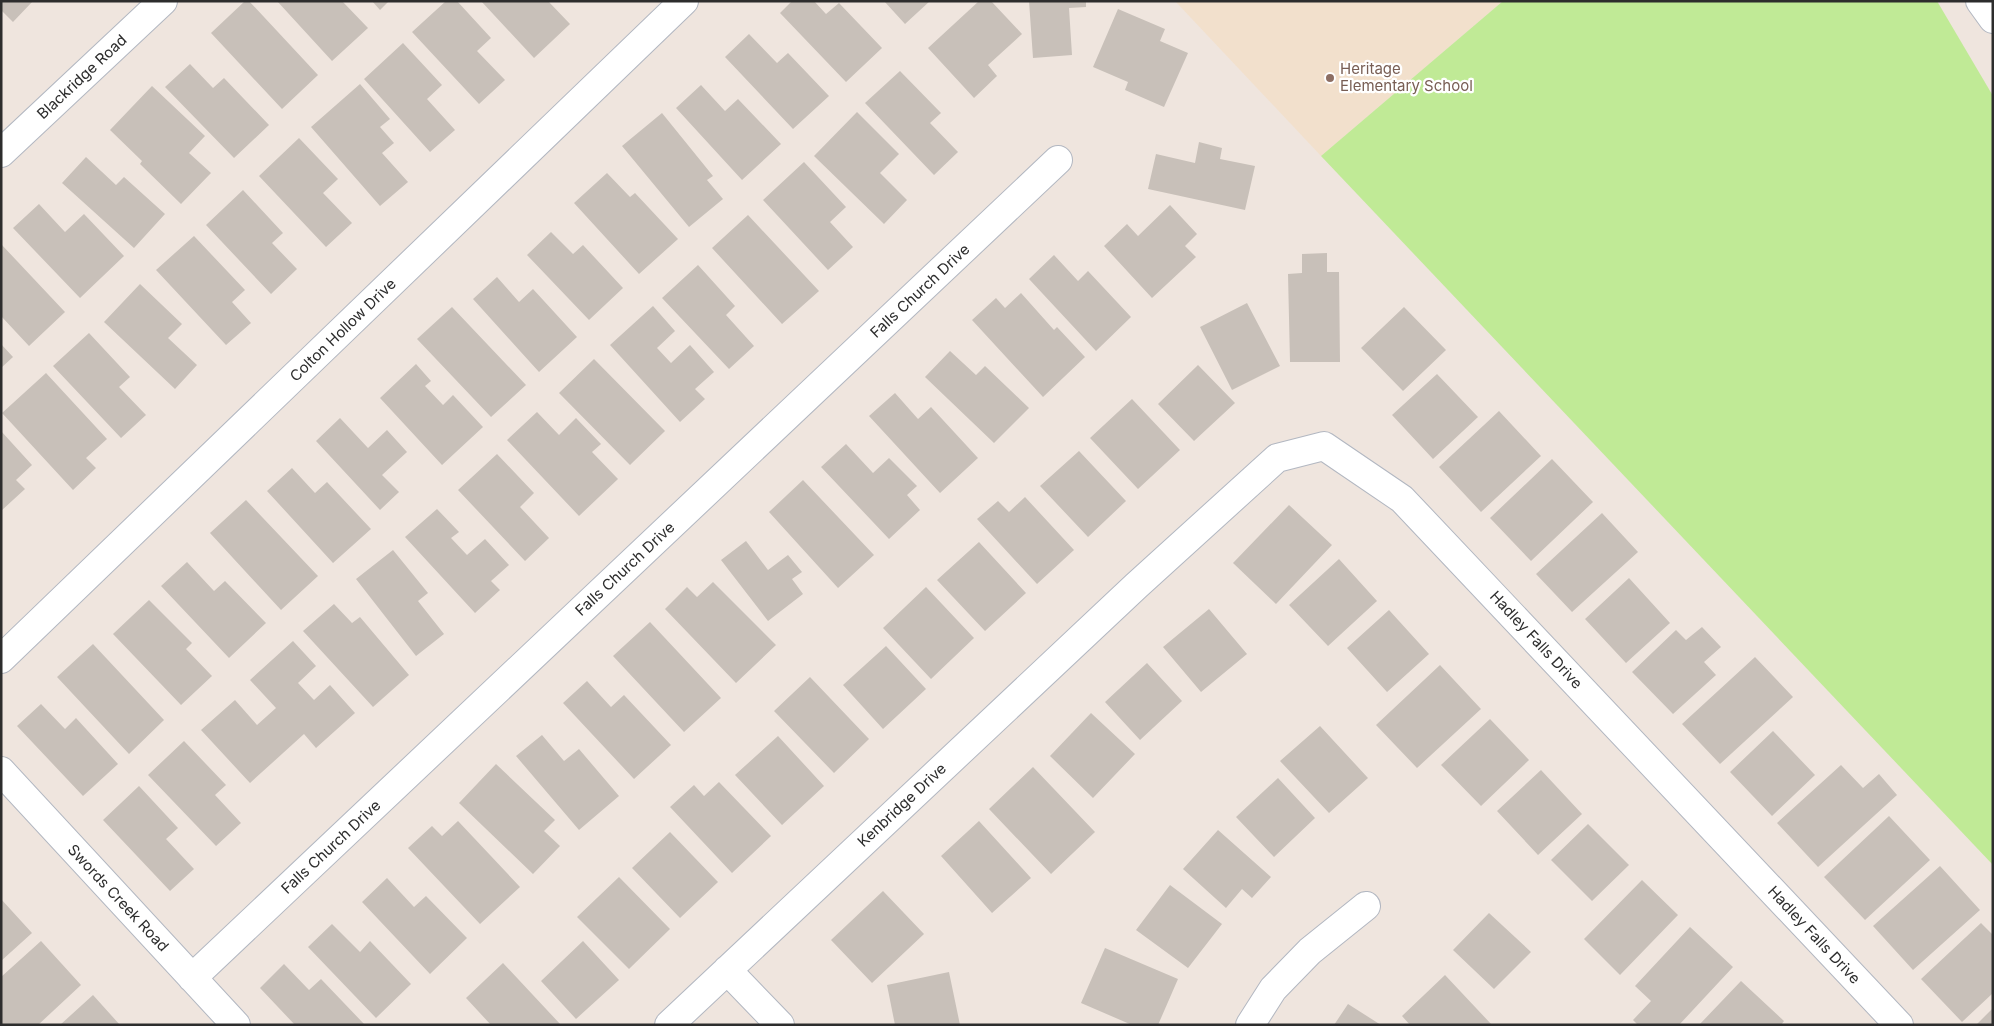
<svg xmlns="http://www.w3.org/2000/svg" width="1994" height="1026" font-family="Inter,sans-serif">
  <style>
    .education { fill: #f2e0cc }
    .green { fill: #c0ea96 }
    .building { fill: #c8c0b9 }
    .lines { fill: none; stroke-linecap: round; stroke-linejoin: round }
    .minor-casing { stroke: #b2b7c1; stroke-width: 30 }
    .secondary-casing { stroke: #b2b7c1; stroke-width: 30 }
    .minor { stroke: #fff; stroke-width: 28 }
    .secondary { stroke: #fff; stroke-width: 28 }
    .education-dot { fill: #8d6e63; stroke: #fff; stroke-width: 2 }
    .labels { text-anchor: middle; stroke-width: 4.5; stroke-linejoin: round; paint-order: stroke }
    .education-label { font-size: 15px; fill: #785e54; stroke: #fff; text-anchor: start }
    .street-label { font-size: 15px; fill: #2d2d2d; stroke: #fff }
  </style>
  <rect width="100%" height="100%" fill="#efe5de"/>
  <path class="education" d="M1175,1h328l-182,155z"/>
  <path class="green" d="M1503,1h434l56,95v769l-672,-709z"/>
  <path class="building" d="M1,1h32l-20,21 -12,-12z
    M245,1h4l69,74 -36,34 -71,-76z
    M277,1h65l26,27 -36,33z
    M372,1h17l-9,9z
    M446,1h11l34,37 -14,13 28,29 -26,24 -67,-72z
    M481,1h67l22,23 -36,34z
    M792,1h22l12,13 13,-11 43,45 -36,34 -66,-69z
    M884,1h46l-25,23z
    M979,1h12l31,33 -34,31 9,11 -23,22 -46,-50z
    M1029,1h57v6l-17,1 3,47 -39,3z
    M1118,9l47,20 -5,12 28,12 -24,54 -39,-17 3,-8 -35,-15z
    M749,34l28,29 11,-10 41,43 -36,33 -68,-72z
    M403,43l39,42 -15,14 28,31 -25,22 -66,-73z
    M190,64l23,24 11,-10 45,47 -35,33 -69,-71z
    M900,71l41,42 -11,10 28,29 -24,23 -69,-72z
    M360,84l30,35 -10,8 14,16 -12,10 26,29 -28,24 -69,-79z
    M701,85l24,26 13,-12 43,45 -39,36 -66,-72z
    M152,86l53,50 -16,17 22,20 -30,31 -41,-40 2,-3 -32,-31z
    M857,112l42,42 -19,19 27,27 -23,24 -70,-68z
    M662,113l51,63 -6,4 16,19 -34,28 -67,-81z
    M299,138l39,41 -15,14 29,30 -26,24 -67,-71z
    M1199,142l23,6 -2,11 35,7 -10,44 -97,-21 8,-35 39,9z
    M86,157l30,28 8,-8 41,37 -31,34 -72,-65z
    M804,162l42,45 -16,15 23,25 -25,23 -65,-70z
    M607,173l23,24 5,-4 43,46 -39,35 -65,-71z
    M243,190l40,43 -11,10 25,26 -26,25 -65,-69z
    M39,204l26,28 19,-18 40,42 -44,42 -67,-70z
    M1170,205l27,29 -12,12 11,11 -44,41 -48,-52 23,-22 11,12z
    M748,215l71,76 -37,33 -70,-76z
    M551,232l22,22 10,-9 40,43 -34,32 -62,-65z
    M194,236l51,54 -13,12 19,21 -25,22 -70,-75z
    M1,244l64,68 -36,34 -28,-30z
    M1327,253v19h12l1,90h-50l-2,-88 14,-1v-19z
    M1054,255l24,26 10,-10 43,46 -35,34 -67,-72z
    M698,265l37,41 -9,9 28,31 -25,23 -67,-71z
    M497,277l22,25 14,-13 44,48 -38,35 -66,-73z
    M140,284l42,40 -14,14 29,27 -22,24 -71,-67z
    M1021,293l33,37 3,-3 28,30 -42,40 -71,-77 24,-22 9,10z
    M1247,303l33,63 -48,24 -32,-63z
    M653,306l22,25 -18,17 14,15 19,-18 24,27 -19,17 10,10 -25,23 -70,-77z
    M452,307l74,78 -35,32 -74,-78z
    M1404,307l42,43 -43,41 -42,-43z
    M89,333l41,44 -11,10 27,28 -25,23 -68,-72z
    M1,344l12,13 -12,11z
    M950,351l26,24 9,-9 44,42 -35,35 -69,-66z
    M594,359l71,72 -35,34 -71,-72z
    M416,364l15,17 -6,5 18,19 10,-10 30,32 -41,38 -62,-67z
    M1198,365l37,38 -41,38 -36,-37z
    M46,373l61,66 -21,19 10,10 -23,22 -71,-77z
    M1437,374l41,43 -45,42 -41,-44z
    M895,393l23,26 13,-12 47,51 -38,35 -71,-77z
    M1132,399l48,51 -42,39 -48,-51z
    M1499,411l42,45 -60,56 -42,-45z
    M537,412l22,23 17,-17 25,26 -9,8 26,27 -39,37 -72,-76z
    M340,418l28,30 19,-18 20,22 -25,23 17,17 -19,18 -64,-69z
    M1,431l31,34 -16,15 9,9 -24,22z
    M846,444l27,29 16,-15 28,28 -10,9 13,15 -31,29 -68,-72z
    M1079,451l47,50 -38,36 -48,-51z
    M497,454l37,39 -14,14 29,31 -24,23 -67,-71z
    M1552,459l41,43 -62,59 -41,-43z
    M292,468l23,25 12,-11 44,47 -38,34 -66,-72z
    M803,480l71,75 -36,33 -69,-76z
    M1025,497l49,53 -37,34 -60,-65 21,-18 11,11z
    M246,500l72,76 -37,34 -71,-77z
    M1289,505l43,40 -56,59 -43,-41z
    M437,509l22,23 -8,6 16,17 18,-16 24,26 -18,16 9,9 -25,23 -70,-76z
    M1602,513l36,39 -66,60 -36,-38z
    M746,541l22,29 20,-15 14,17 -10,7 11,15 -35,27 -47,-61z
    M979,542l47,51 -41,38 -48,-51z
    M393,550l35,43 -10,8 26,33 -28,22 -60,-77z
    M1339,559l38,42 -49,45 -39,-41z
    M187,562l27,29 11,-10 41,42 -37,35 -68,-72z
    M1629,578l41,45 -44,40 -41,-44z
    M713,582l63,63 -40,38 -71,-74 22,-22 10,10z
    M926,587l48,51 -43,41 -48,-51z
    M149,600l43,43 -6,6 26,27 -31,29 -68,-71z
    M334,604l18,19 8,-6 49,58 -36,32 -70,-76z
    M1209,609l38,45 -46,38 -38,-45z
    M1389,610l40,44 -42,38 -40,-44z
    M650,622l71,76 -37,34 -71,-76z
    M1702,627l19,20 -17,15 12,13 -43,39 -41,-42 44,-42 10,10z
    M293,641l23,25 -18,17 16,17 16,-15 25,28 -39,35 -12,-14 -54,49 -49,-53 34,-30 22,25 19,-17 -26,-28z
    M93,644l71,76 -35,34 -72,-77z
    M886,646l40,43 -43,40 -40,-44z
    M1755,657l38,40 -73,67 -38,-40z
    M1147,663l35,38 -42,39 -35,-38z
    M1440,665l41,44 -64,59 -41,-43z
    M810,677l59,62 -35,34 -60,-62z
    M587,681l24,26 13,-12 47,50 -37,34 -71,-76z
    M41,704l24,25 11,-11 42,46 -35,32 -66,-70z
    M1091,713l44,41 -42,44 -43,-42z
    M1490,719l39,41 -48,46 -40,-41z
    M1320,726l48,52 -39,35 -49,-52z
    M1773,731l42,44 -43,41 -42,-44z
    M542,735l22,26 15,-12 40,47 -40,34 -63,-74z
    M778,736l46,50 -42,39 -47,-50z
    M184,741l42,44 -11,10 26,28 -25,23 -68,-71z
    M496,764l59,56 -11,11 16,15 -27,28 -74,-71z
    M1841,765l22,23 16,-14 18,21 -79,72 -41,-44z
    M1033,767l62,65 -44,42 -62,-65z
    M1541,770l41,44 -44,41 -41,-44z
    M1278,778l37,40 -41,39 -38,-40z
    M719,782l52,54 -39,37 -62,-66 24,-22 10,11z
    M139,786l39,42 -12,11 28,30 -24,22 -67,-71z
    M1889,816l41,44 -65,60 -41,-43z
    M458,821l62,66 -40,37 -72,-76 24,-22 10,10z
    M979,821l52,57 -39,35 -51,-57z
    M1588,824l41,41 -37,36 -41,-41z
    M1218,830l53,47 -19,21 -10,-9 -16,19 -43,-39z
    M670,832l48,50 -38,36 -48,-50z
    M1940,866l40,44 -67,60 -40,-44z
    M619,877l51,52 -41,40 -52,-52z
    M387,878l27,29 12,-11 41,42 -37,36 -68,-72z
    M1642,880l36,35 -58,60 -36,-36z
    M1170,885l52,39 -34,44 -52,-38z
    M883,891l41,43 -52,49 -41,-43z
    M1,899l31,34 -31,28z
    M1489,913l42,39 -37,37 -41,-39z
    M1981,923l12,12v58l-31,29 -41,-43z
    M332,924l28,28 10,-11 41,43 -35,34 -68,-71z
    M1690,927l43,40 -54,58h-41l-5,-5 18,-19 -16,-15z
    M41,941l40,44 -43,40h-37v-48z
    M583,941l36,39 -43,39 -35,-38z
    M1105,948l73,31 -20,46h-26l-51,-22z
    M503,963l58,62h-70l-25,-27z
    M284,964l25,26 12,-11 44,46h-70l-35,-37z
    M949,972l11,53h-65l-8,-40z
    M1445,975l47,50h-82l-8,-9z
    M1741,981l43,40 -3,4h-82z
    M93,995l27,30h-60z
    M1348,1004l33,21h-47z
    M1993,1008v17h-17z"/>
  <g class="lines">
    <defs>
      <path id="minor" d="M1,153l162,-152
        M1,659l683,-658
        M1,771l235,254
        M727,970l53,55
        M192,978l866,-818
        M669,1025l467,-439 141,-128 47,-12 78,53 497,526
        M1250,1025l23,-36 37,-38 56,-45"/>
      <path id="secondary" d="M1980,1l13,18"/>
    </defs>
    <use href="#minor" class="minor-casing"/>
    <use href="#secondary" class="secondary-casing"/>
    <use href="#minor" class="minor"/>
    <use href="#secondary" class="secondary"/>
  </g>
  <circle class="education-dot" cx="1330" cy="78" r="5"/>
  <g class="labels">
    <g class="education-label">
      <text x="1340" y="74">Heritage<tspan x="1340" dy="17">Elementary School</tspan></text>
    </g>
    <g class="street-label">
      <text transform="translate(82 77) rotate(-43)" y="5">Blackridge Road</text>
      <text transform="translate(920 291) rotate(-43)" y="5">Falls Church Drive</text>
      <text transform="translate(343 330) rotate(-44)" y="5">Colton Hollow Drive</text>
      <text transform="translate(625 569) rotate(-43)" y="5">Falls Church Drive</text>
      <text transform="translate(1536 640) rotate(47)" y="5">Hadley Falls Drive</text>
      <text transform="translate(902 805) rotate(-43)" y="5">Kenbridge Drive</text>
      <text transform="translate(331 847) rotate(-43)" y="5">Falls Church Drive</text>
      <text transform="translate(118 898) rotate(47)" y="5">Swords Creek Road</text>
      <text transform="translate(1814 935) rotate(47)" y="5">Hadley Falls Drive</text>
    </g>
  </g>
  <rect width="1994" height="1026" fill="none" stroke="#2d2d2d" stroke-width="5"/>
</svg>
